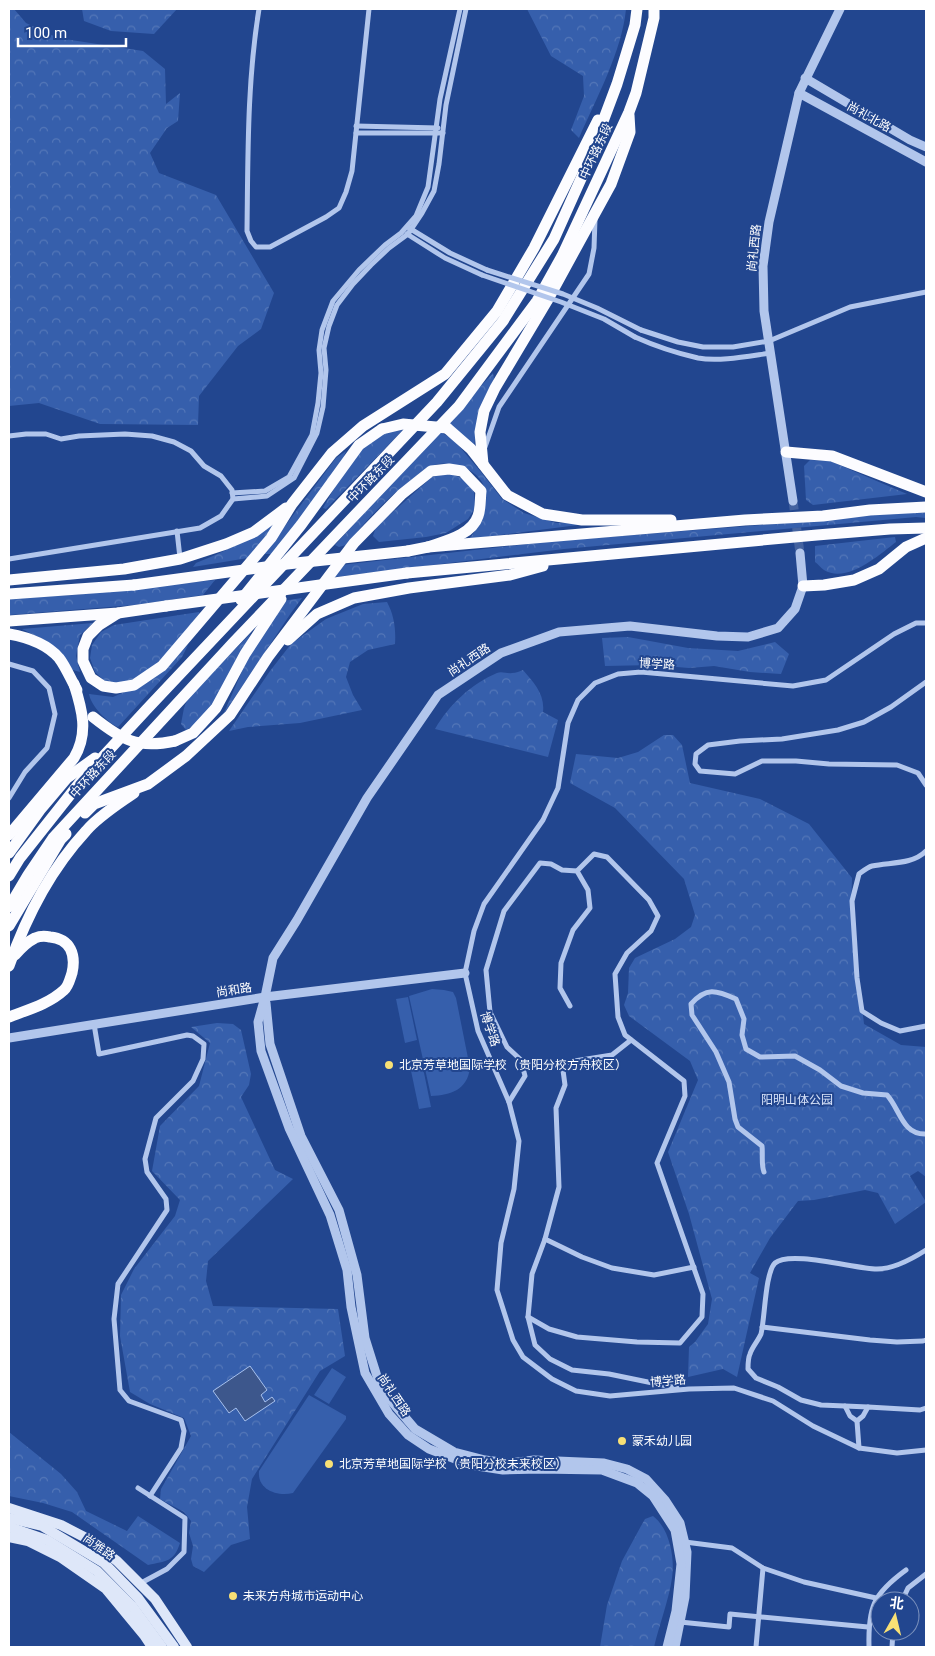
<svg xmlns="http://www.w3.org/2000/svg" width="935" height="1656" font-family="Roboto,'Noto Sans SC',sans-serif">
<defs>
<pattern id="forest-crowns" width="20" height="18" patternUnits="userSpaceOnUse" patternTransform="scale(1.25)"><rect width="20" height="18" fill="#365fac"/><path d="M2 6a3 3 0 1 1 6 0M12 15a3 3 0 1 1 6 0" fill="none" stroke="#5477b8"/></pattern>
</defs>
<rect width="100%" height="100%" fill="#22468f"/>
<!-- forest -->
<g fill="url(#forest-crowns)">
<path d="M9,9H14L26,23L58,38L143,51L165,69L166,104L180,93L178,121L167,128L150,153L159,173L216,195L274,293L261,329L238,346L199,396L198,425L100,424L39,403L9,406Z"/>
<path d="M82,9H177L154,34L111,31L84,21Z"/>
<path d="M527,9H626C622,51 596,99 579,138L571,130L584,96L583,76L551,56Z"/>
<path d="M493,373L494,379L479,409L474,446L445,425Z"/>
<path d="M403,430L326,509L323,508C334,489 360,442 380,434C387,432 395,431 403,430Z"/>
<path d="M438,431L453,439L481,472L502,499L524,513L556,523H577L578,525L469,539C490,514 497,477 459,466C449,463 439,462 429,467C424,469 419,474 414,478C387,497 367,520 346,545L339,547L335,545Z"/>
<path d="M346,451L342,461L275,554H264L336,458Z"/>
<path d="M810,460L830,461L907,494L813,505L806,500L804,466Z"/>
<path d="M448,473L464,479L474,492L475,508L468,519L446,533L426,537L379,542L373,536L376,527L432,477Z"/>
<path d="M893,513H926V518L916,517L564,549L335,577L341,565L545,542L812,521Z"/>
<path d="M276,523L248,558L193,567L196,563C225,552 250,539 276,523Z"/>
<path d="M895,537L896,542C879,555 847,584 824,570C821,568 818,564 815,562V546Z"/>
<path d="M215,580L203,595L134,605L9,615V598L74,595Z"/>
<path d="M302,598L291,613L223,715L253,646L283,601Z"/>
<path d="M387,602C394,615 396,629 395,644L368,650L350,662L346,677L353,695L362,710L300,723L248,727L229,731L270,671L291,644L326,619L363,604Z"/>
<path d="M199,612L200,614C180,638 159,668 130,681C124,684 114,682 107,683L95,672L90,658L92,645L101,632L114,625Z"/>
<path d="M93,623L80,635L76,656L80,672L73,670L42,639L22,629Z"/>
<path d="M251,633C235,666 219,712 186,730L181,724L184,708L189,696Z"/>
<path d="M628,637L688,648L738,651L775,642L789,654L781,674L750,672L714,666L689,668L653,665L605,666L602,638Z"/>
<path d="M188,645L182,657L118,727C107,722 91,706 89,694L113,697L136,687L155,677Z"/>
<path d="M523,670C534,683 545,694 543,712L558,720L548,757L435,729C449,705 471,684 497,673C502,671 507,674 512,673C516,673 520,671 523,670Z"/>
<path d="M664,735H673L682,745L690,783L760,799L809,824L852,878L851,911L864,1024L901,1045L926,1047V1177L918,1171L910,1176L926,1202L895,1224L878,1193L865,1190L814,1200L798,1201L770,1238L750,1273L759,1278L737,1377L723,1369L688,1377L689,1347L695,1342L708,1324L712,1299L689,1214L668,1152L698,1080L690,1061L629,1016L624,1005L628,993L629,968L635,958L675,939L691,927L695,915L684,879L615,808L570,783L576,754L618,758L638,752Z"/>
<path d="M217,1023L233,1024L241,1030L251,1074L249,1085L241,1097L275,1170L293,1179L208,1261L206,1281L213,1306L338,1309L345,1356L320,1371L252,1479L247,1507L250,1539L231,1545L204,1572L193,1566L191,1559L193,1546L189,1533L191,1521L184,1512L160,1499L161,1489L191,1436L184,1418L150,1404L130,1392L120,1336L121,1295L134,1269L175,1216L180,1200L152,1171L160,1126L199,1086L210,1043L191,1027Z"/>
<path d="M9,1432L61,1474L77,1492L86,1511L127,1531L138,1516L180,1543C174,1562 166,1561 148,1565L72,1512L43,1503L9,1496Z"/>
<path d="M653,1516C670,1529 675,1559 672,1578C669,1599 659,1626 654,1647H600L607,1605L622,1561L641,1526L645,1519Z"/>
</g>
<!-- garden -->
<g fill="#365fac">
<path d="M432,989L444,990L453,992L456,998L470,1068C467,1090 451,1095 431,1096L409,996Z"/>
<path d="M408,997L417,1040L405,1043L396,999Z"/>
<path d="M422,1063L431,1107L419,1109L410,1066Z"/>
<path d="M332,1368L346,1377L329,1404L314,1395Z"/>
<path d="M309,1395L346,1416V1419L293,1493C278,1497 257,1490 259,1471Z"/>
</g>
<!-- water -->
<path fill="#3d578c" stroke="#a6c0ed" d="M250,1366L267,1390L261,1395L265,1402L272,1397L275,1401L245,1421L236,1408L229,1413L213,1391Z"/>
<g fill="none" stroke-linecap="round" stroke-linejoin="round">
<!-- tertiary-tunnel -->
<path stroke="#4362a0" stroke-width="9" stroke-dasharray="9 4.5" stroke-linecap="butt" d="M793,501L800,553"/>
<!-- minor -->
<g stroke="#b2c6ec" stroke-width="5">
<path d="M259,9C247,82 248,158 247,231L251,241L256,247H270L326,217L339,208L346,192L352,171L369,9"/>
<path d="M356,126L438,128"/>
<path d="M356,133H443"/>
<path d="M409,228L450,253L487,270"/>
<path d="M407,234L445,258L482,275"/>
<path d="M641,330L678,342L703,347H733L769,341L850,307L926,292"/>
<path d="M635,337C655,346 676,353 698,358C719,362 749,356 771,353"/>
<path d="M9,436L26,434H46L61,439L79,436L125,434L152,436L174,442L191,451L204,466L221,476L232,490L233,499L221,516L200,528L9,559"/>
<path d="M485,447L499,407L589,274L594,248L595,219"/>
<path d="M232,493L265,491L289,477L312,435L318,403L321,373L319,350L322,330L333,301L359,270L385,245L401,233L416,216L428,187L440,99L460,9"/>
<path d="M233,499L267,496L294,478L317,433L323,407L326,370L324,348L329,326L337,305L353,284L371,265L389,248L408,234L422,213L434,191L439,164L446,105L466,9"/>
<path d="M177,531L180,558"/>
<path d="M926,623H916L894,634L826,680L793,686L641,672L618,674L595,683L578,700L568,723L558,788L543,820L484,904L474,931L465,973L478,1031L509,1102L519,1141L514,1189L501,1243L497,1290L513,1340L523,1357L552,1379L576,1391L610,1396L689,1389L734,1388L773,1401L813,1426L859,1448L897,1453L926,1450"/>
<path d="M9,664L33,671L49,688L55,714L47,748L25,772L9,798"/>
<path d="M926,682L891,707L864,722L838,730L782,739L740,741L708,745L696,754L695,764L700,771L735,774L762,761H796L829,764L897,765L918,773L926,785"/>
<path d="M926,851C912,865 890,862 872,866C868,867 863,871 859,874L852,901L857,978L862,1011L881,1023L900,1031L926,1026"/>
<path d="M94,1024L99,1054L187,1035L193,1036L204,1044L203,1059L193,1081L156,1118L145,1159L147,1172L166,1199L167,1210L118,1284L114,1319L120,1390L129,1401L181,1420L184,1431L181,1448L150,1496"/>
<path d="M631,1040L612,1055L562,1063L565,1085L556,1108L559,1187L545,1239L532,1274L528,1317L535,1345L550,1359L572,1370L609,1374L677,1388"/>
<path d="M509,1102L525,1076L521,1060L507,1047L490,1012L486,970L504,911L540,863L551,864L562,870L577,871L588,890L590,908L573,930L561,963L560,988L570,1006"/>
<path d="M764,1172C761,1165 763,1154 762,1146L738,1127L735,1119L729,1082L716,1052L692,1015L691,1004C706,987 716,990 736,999L744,1019L742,1035L746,1049L760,1057L795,1056L820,1070L841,1086L863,1093L887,1095C900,1109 902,1135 926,1134"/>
<path d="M545,1239L582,1257L612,1268L654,1275L694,1267"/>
<path d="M528,1317L549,1329L577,1337L637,1342L680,1343L702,1317L703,1294L657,1163L685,1096L684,1081L625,1035L618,1017L615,974L627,953L651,931L658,916L649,900L607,857L594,854L577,871"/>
<path d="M762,1327L870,1340L897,1342L923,1341L926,1340"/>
<path d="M845,1406L868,1407"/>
<path d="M857,1421L850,1416L845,1406L821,1405L801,1400L778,1387L756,1378L748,1369C748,1364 748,1358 750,1354C752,1347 758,1341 761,1334C765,1318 765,1273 775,1263C790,1250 856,1269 877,1269C894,1269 912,1259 926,1250"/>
<path d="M859,1448L857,1421L863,1416L868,1407L920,1410L926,1408"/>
<path d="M138,1488L185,1518L184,1552L167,1569L141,1583"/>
<path d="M685,1542L732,1548L763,1568L804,1582L876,1598"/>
<path d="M902,1601L908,1588L926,1574"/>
<path d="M680,1622L729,1627L730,1614L868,1627"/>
<path d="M756,1647L763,1568"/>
<path d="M869,1647C868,1607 873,1594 906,1570"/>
<path d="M892,1647L893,1631"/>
</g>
<!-- tertiary -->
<g stroke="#b2c6ec" stroke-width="9">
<path d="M805,78L910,140L926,147"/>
<path d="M799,93L926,162"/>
<path d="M793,501L764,311L763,266L769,222L799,93L840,9"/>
<path d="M266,1003L270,1044L301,1136L339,1210L357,1275L365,1338L381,1389L415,1429L454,1452L485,1460L510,1463L534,1460L604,1463L627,1469L646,1479L665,1500L680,1523L687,1552L685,1597L675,1647"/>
<path d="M9,1038L265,997L465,973"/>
<path d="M667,1647L676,1611L681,1564L675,1530L653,1496L637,1483L602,1470L539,1469L503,1470L471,1465L429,1449L408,1435L389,1414L365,1373L351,1307L347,1270L330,1215L289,1128L261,1051L258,1022L265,997L273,958L297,920L367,798L438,695L501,653L559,632L630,626L717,636L748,637L778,628L795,609L803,586L800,553"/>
</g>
<!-- secondary -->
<g stroke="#dee7f9" stroke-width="10">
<path d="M9,1508L61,1525L88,1539L117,1561L155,1599L187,1647"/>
<path d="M9,1518L42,1526L104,1563L138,1598L174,1647"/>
<path d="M9,1527L47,1540L97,1571L132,1606L162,1647"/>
<path d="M9,1537L28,1541L60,1557L106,1589L144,1635L152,1647"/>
</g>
<!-- trunk -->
<g stroke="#fcfcff" stroke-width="11">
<path d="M447,428L471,449L507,495L543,514L582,520H671"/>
<path d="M786,452L832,456L926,492"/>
<path d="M483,464L480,432L484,411L495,388L547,301L611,184L630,132L629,115"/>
<path d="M408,551L428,547L745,520L823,516L870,510L926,507"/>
<path d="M407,573L817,535L890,529L926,528"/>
<path d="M9,580L124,569L180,559L226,544L254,532L286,508"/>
<path d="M803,586L824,585L854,580L879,569L906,547L926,538"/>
<path d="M9,594L134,585"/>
<path d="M241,600L301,525L359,445L382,429"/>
<path d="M118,613L99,625L88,636L83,649V661L91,678L103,686L116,688L134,685L162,666L271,538L292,504L332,453L363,426L445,374L497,311L534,248L598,120"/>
<path d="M9,621L118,613L166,606"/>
<path d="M9,634C26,637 47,644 59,658C66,667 71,680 77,690"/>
<path d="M288,640L317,614L354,598L409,588L510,575L543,566"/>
<path d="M175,741L193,733L216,708L245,654L281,599"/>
<path d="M85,813L94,804L148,784L186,756L230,715L268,657L354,543L402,494L431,471L449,469L462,471L481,491C480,499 481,508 478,516C472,535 445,541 428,547"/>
<path d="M9,835L74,758C89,733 82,709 74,684"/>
<path d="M9,853L40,810L67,778L95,758"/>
<path d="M9,876L20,858L85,776L147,709L437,402L503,321L554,239L584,172L617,84L635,25L637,9"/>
<path d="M9,907L28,875L53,838L233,643L459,406L537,301L562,256L629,112L636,93L654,18V9"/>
<path d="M9,926L61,839L66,834"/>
<path d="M9,966C26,917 50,870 86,831C99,816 117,805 134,793"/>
<path d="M9,1017C27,1010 49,1004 64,990C68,987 70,979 72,973C76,955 71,939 50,937C45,936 40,936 35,938C27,942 20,949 15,955"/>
</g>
<!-- minor-bridge -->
<g stroke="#b2c6ec" stroke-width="5">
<path d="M487,270L563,294L597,308L641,330"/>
<path d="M482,275L561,302L604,319L635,337"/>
</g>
<!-- trunk-bridge -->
<g stroke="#fcfcff" stroke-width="11">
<path d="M382,429L403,424L447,428"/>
<path d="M134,585L287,564L408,551"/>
<path d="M166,606L407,573"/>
<path d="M93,717C122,740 137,749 175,741"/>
</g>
</g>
<!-- markers -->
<g fill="#f8e075" stroke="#22468f" stroke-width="2">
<circle cx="389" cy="1065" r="5"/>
<circle cx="622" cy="1441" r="5"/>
<circle cx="329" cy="1464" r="5"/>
<circle cx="233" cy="1596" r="5"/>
</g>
<g text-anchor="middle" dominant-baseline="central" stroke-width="4" stroke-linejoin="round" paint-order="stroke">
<!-- street labels -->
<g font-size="12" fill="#fff" stroke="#22468f">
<text transform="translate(869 117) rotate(29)">尚礼北路</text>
<text transform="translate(596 151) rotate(-65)">中环路东段</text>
<text transform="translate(754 248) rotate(-84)">尚礼西路</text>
<text transform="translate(371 479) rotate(-46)">中环路东段</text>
<text transform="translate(469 660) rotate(-34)">尚礼西路</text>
<text transform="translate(657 664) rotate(3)">博学路</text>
<text transform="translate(93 774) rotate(-47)">中环路东段</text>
<text transform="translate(234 990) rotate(-9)">尚和路</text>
<text transform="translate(490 1029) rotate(71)">博学路</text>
<text transform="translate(668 1381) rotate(-5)">博学路</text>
<text transform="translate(394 1395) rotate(56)">尚礼西路</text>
<text transform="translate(99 1547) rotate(35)">尚雅路</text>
</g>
<!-- poi labels -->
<g font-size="12" fill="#fff" stroke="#22468f" text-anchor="start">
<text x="399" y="1065">北京芳草地国际学校（贵阳分校方舟校区）</text>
<text x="632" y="1441">蒙禾幼儿园</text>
<text x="339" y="1464">北京芳草地国际学校（贵阳分校未来校区）</text>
<text x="243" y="1596">未来方舟城市运动中心</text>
</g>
<!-- park labels -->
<g font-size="12" fill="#d8e3f9" stroke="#22468f">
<text x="797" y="1100">阳明山体公园</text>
</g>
</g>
<!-- border -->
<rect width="935" height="1656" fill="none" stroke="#ffffff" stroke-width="20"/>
<!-- north arrow -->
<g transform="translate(895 1616) rotate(8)"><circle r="24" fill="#22468f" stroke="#7a90bc"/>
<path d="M0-4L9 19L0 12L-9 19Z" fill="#f8e075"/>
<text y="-8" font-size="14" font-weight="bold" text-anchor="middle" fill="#ffffff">北</text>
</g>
<!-- scale -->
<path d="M18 38v8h108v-8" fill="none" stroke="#ffffff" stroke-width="2.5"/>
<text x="25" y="38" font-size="15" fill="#ffffff" stroke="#22468f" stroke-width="4" paint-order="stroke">100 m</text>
</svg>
